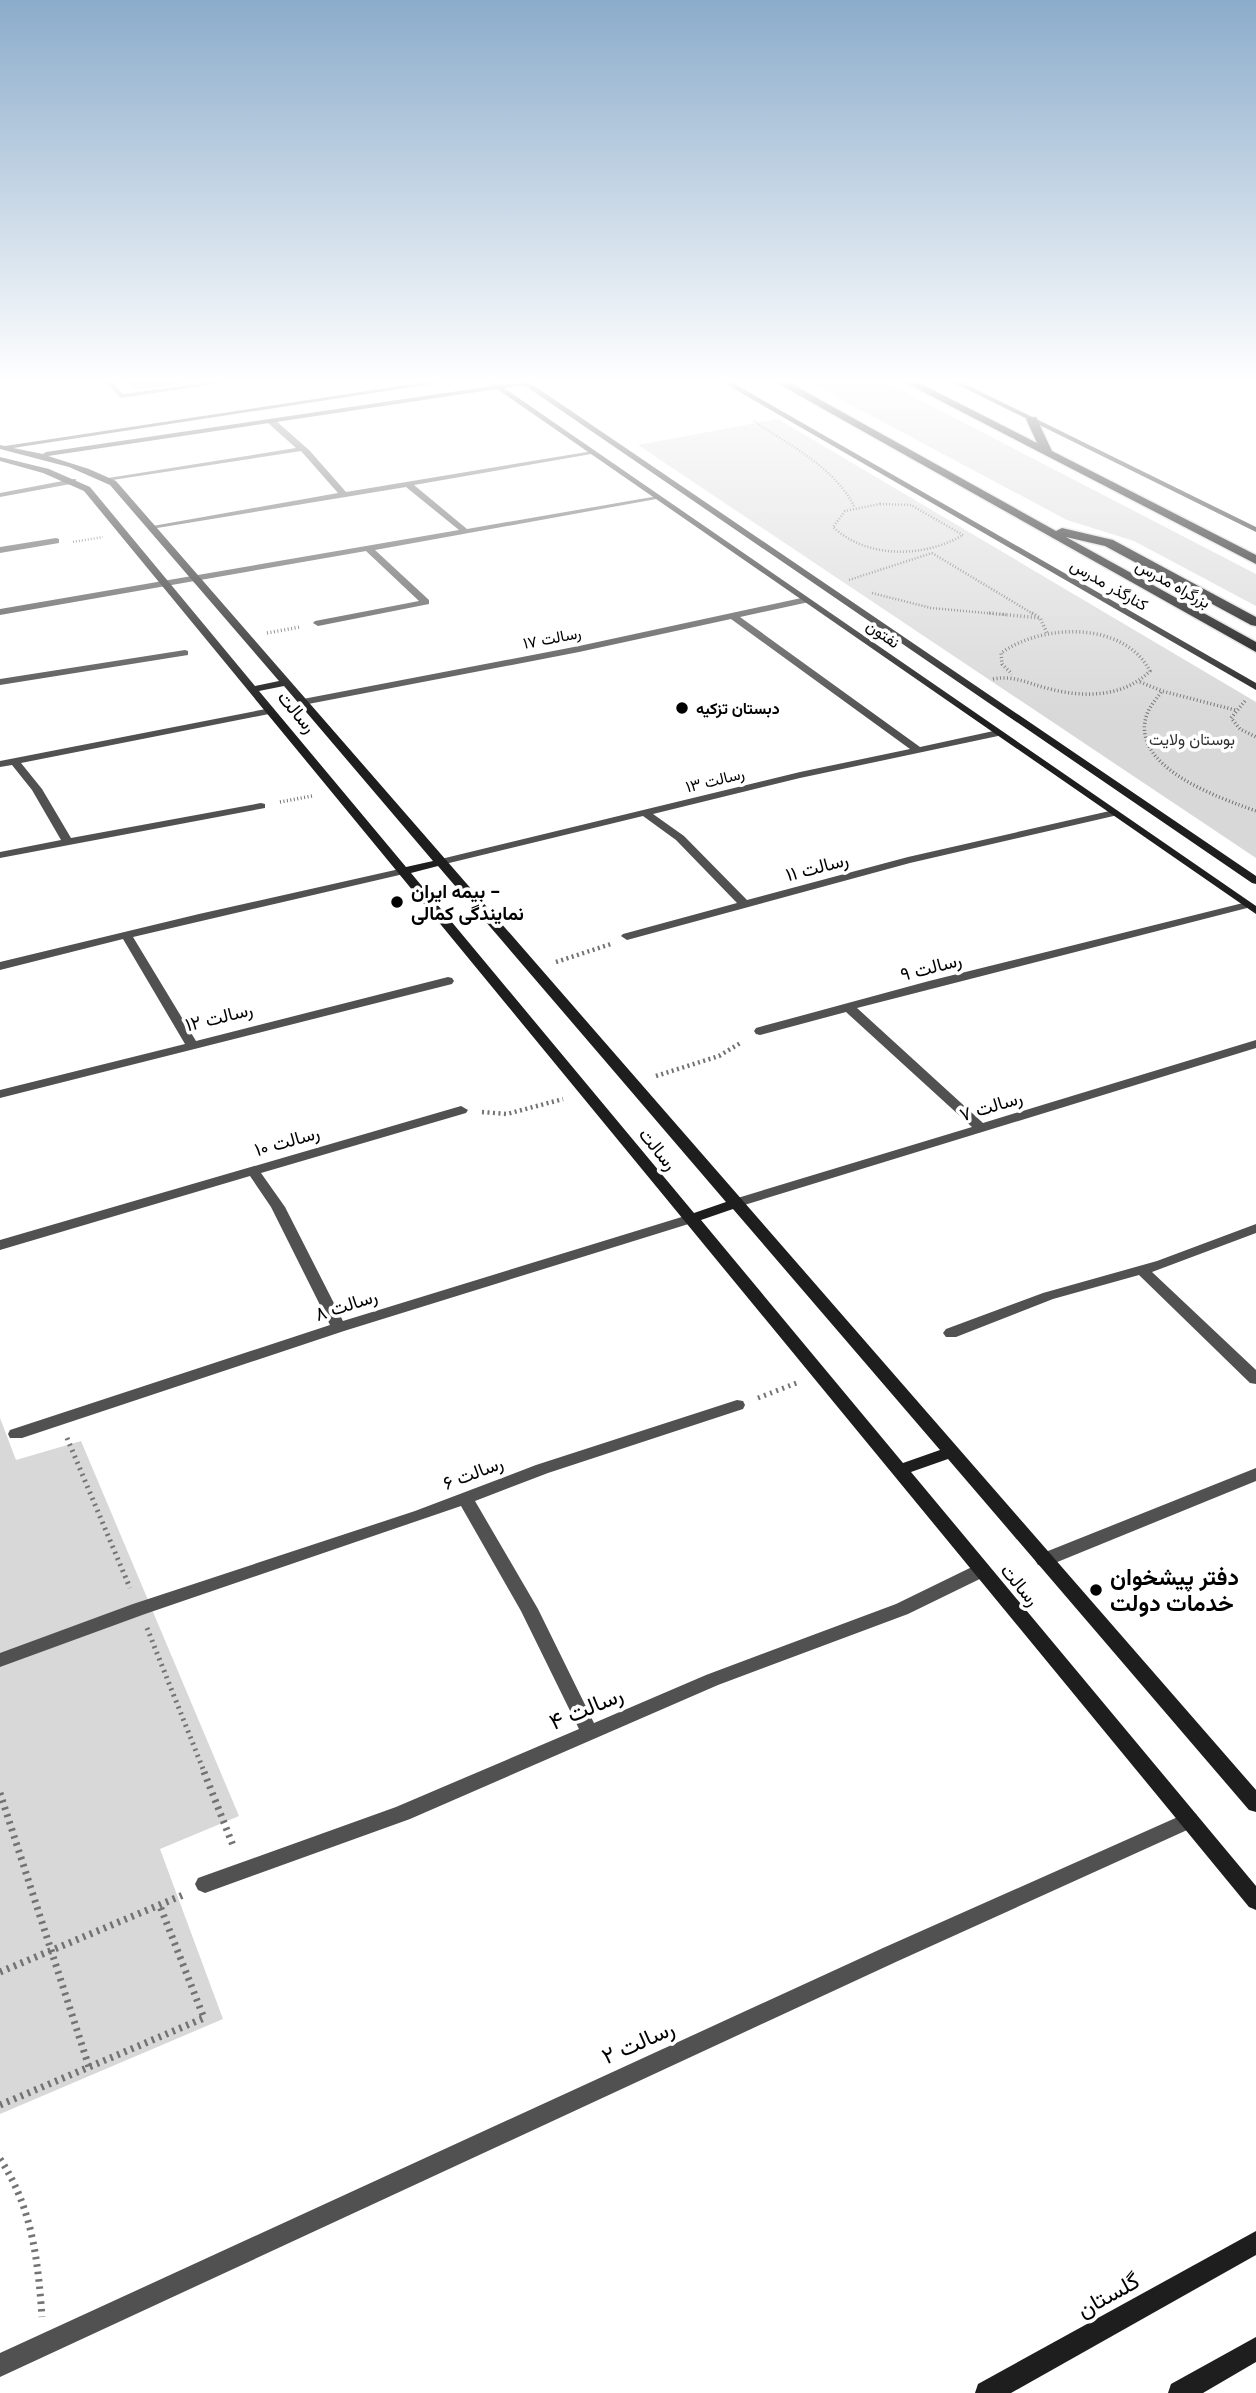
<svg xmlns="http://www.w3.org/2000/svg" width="1256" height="2393" font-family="'DM Sans',Vazirmatn,sans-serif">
<rect width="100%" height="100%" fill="#fff"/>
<!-- green -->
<g fill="#d8d8d8">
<path d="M810,383H887L1256,574V606L1134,541L1067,520Z"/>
<path d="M778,419L1256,702V858L638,445Z"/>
<path d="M0,1418L16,1460L81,1441L239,1816L160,1849L223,2019L0,2114Z"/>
</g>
<!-- building -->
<path fill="#c0c0c0" stroke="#959595" stroke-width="2" d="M130,383H180L137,388Z"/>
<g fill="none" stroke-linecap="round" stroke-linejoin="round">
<!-- highway casing -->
<g stroke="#dbdbdb" stroke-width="3">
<g id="highway">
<path d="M777,383H790L1056,531L1062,528L1113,540L1256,617V626L1251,625L1105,546L1066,537L1256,642V652Z"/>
<path d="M906,383H919L1037,443L1026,419L1036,417L1052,451L1256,555V564Z"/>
</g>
</g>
<!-- path-far4 -->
<g stroke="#737373" stroke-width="2.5" stroke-dasharray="1 2" stroke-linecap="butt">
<path d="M754,421C790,446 835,467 855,508"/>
<path d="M880,504L911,505L963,535C924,558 867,559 833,527L845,511Z"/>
<path d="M73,542L103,537"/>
<path d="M932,553L1035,615"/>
<path d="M849,580L932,553"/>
<path d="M872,593L931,608L1008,615"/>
</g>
<!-- path-far3 -->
<g stroke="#737373" stroke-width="3.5" stroke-dasharray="1 2.5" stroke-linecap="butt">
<path d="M989,613L1040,618"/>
<path d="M1032,613L1040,618L1047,633"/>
<path d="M267,633L300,627"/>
<path d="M993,679C1013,675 1027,683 1046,688C1082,698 1123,698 1150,671C1124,621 1043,623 1001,653L1002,664L1012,674"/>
<path d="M1140,682L1162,691"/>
<path d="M1245,701L1231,718L1240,729L1256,737"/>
<path d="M1235,710L1162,691C1157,698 1150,706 1147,714C1128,767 1220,798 1256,811"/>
<path d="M280,802L312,796"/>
</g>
<!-- path-far2 -->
<g stroke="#737373" stroke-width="4.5" stroke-dasharray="2 3.5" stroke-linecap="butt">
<path d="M556,962L611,944"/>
<path d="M656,1076L719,1056L742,1042"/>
<path d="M482,1112L507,1114L563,1099"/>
</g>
<!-- path-far1 -->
<g stroke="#737373" stroke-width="5" stroke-dasharray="2 4.5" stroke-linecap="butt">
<path d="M758,1398L799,1382"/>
<path d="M67,1438L130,1588"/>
<path d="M147,1628L205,1774"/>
</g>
<!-- path -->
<g stroke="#737373" stroke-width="7" stroke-dasharray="2.5 5" stroke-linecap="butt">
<path d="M204,1772L234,1848"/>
<path d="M0,1793L89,2067"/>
<path d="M0,1972L183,1895"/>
<path d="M0,2105L204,2018L160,1906"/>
<path d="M0,2159C32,2207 38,2260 42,2317"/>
</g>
<!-- lane -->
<path fill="#515151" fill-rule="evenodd" d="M106,383H114L123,394L204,383H223L121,398Z"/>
<!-- street -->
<g fill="#515151" fill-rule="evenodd">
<path d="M268,419H274L310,451L346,492L593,451L597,453L414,485L467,529L658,496L662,498L375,550L429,600V604L318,626L313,623L315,621L419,601L366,551L0,615V609L459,530L406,487L151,529L147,527L338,493L301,451L106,481L102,479L296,448L268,423Z"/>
<path d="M73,479H76V483L0,497V493Z"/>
<path d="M56,538L59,539V543L0,553V547Z"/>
<path d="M806,597L810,600L809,602L740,617L920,747L998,730L1003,733L998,736L800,778L653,814L684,836L747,900L908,857L1114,810L1118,811V815L910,863L627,940L621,936L623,934L737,903L676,840L643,816L441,865L435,862L441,859L800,772L910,749L731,619L579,652L303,705L298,702L303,699L579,646Z"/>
<path d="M185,650L188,651V655L0,685V679Z"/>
<path d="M271,708L274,709V713L21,763L42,789L71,838L261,803L265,804V808L0,858V852L61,840L32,790L12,765L0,767V761Z"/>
<path d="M404,868L410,871L408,873L133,937L196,1041L448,977L452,978L454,981L452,984L0,1098V1090L185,1044L123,939L0,970V962L199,914Z"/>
<path d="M1247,902L1253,905L1251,907L857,1008L983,1123L1256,1040V1048L741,1206H731L729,1203L731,1200L972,1127L846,1012L760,1035L756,1034L754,1031L756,1028L929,981Z"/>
<path d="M461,1106L468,1110L466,1113L261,1173L285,1207L343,1321L685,1216H695L697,1219L695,1222L344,1331L22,1438H10L8,1434L10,1430L330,1325L271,1207L250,1176L0,1250V1240Z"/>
<path d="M1256,1224V1233L1152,1272L1256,1370V1384L1250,1383L1139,1275L1053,1299L956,1337H946L943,1333L946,1329L1043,1293L1157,1261Z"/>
<path d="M737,1400L743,1401L745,1405L743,1409L548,1473L475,1501L538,1609L594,1723L706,1675L896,1604L976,1565L982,1564L988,1565L991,1570L988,1575L908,1614L718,1685L410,1819L205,1893L198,1890L195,1884L198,1878L396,1807L579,1729L521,1611L461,1506L145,1614L0,1667V1653L133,1604L415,1511L536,1465Z"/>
<path d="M1256,1468V1481L1050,1565L1044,1566L1038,1565L1035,1560L1038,1555Z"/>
<path d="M1189,1812L1196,1814L1199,1820L1196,1826L898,1961L0,2377V2353L883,1948Z"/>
</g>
<!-- secondary -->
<g fill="#1e1e1e" fill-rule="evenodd">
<path d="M420,383H438L13,448L43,454L46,452L492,386L489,383L499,385L530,383L1256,876V884L1252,883L524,385L504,388L1256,906V914L497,389L48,456L89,469L116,481L1256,1790V1812L1249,1810L948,1459L911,1472L1256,1886V1910L1249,1907L84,491L43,473L0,461V457L49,469L90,487L255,686L279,681L110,485L69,467L0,449V445L5,446ZM284,686L433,861L406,867L259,691ZM438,866L726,1202L694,1213L411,873ZM733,1209L940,1450L903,1463L701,1220Z"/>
<path d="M724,383H733L1256,683V690Z"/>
<path d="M954,383H963L1256,527V532Z"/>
<path d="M1256,2231V2255L1011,2393H975L978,2384Z"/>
<path d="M1256,2337V2362L1203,2393H1168L1171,2384Z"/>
</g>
<!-- highway -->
<use href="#highway" fill="#000" fill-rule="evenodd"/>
</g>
<!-- sky -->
<linearGradient id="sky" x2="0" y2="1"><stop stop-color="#8baccb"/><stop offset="0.53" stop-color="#fff"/><stop offset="1" stop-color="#fff" stop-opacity="0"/></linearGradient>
<rect width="1256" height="718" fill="url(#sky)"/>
<!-- markers -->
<g fill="#000" stroke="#fff" stroke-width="2.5">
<circle cx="682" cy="708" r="7"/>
<circle cx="397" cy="902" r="7"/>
<circle cx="1096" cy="1590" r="7"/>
</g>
<g text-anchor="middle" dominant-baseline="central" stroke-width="7" stroke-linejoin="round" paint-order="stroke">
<!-- far-street labels -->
<g font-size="16" fill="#000" stroke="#fff">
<text transform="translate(1173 584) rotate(29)">بزرگراه مدرس</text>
<text transform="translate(1109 585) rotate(30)">کنارگذر مدرس</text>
<text transform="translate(883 634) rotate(35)">نفتون</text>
<text transform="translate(552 638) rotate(-11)">رسالت ۱۷</text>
<text transform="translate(715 780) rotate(-14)">رسالت ۱۳</text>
</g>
<!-- far-poi labels -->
<g font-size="16" font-weight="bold" fill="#000" stroke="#fff" text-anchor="start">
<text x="696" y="708">دبستان تزکیه</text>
</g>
<!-- far-park labels -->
<g font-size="16" fill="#2f2f2f" stroke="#fff">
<text x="1192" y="739">بوستان ولایت</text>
</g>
<!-- street labels -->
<g font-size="19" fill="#000" stroke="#fff">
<text transform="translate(297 712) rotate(50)">رسالت</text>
<text transform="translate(817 867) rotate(-15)">رسالت ۱۱</text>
<text transform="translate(931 967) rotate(-15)">رسالت ۹</text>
<text transform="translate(219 1017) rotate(-14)">رسالت ۱۲</text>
<text transform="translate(991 1106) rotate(-17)">رسالت ۷</text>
<text transform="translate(287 1141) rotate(-16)">رسالت ۱۰</text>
<text transform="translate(658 1149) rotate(51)">رسالت</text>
<text transform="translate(346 1305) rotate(-18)">رسالت ۸</text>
<text transform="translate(473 1473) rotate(-21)">رسالت ۶</text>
<text transform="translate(1020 1585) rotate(50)">رسالت</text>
</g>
<!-- poi labels -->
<g font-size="19" font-weight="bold" fill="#000" stroke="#fff" text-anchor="start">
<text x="411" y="891">بیمه ایران -<tspan x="411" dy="22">نمایندگى کمالى</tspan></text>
</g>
<!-- near-poi labels -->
<g font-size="23" font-weight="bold" fill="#000" stroke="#fff" text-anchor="start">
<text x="1110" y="1577">دفتر پیشخوان<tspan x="1110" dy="26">خدمات دولت</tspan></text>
</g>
<!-- near-street labels -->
<g font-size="23" fill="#000" stroke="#fff">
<text transform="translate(586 1708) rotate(-23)">رسالت ۴</text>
<text transform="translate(638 2042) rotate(-24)">رسالت ۲</text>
<text transform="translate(1108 2295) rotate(-29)">گلستان</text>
</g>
</g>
</svg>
